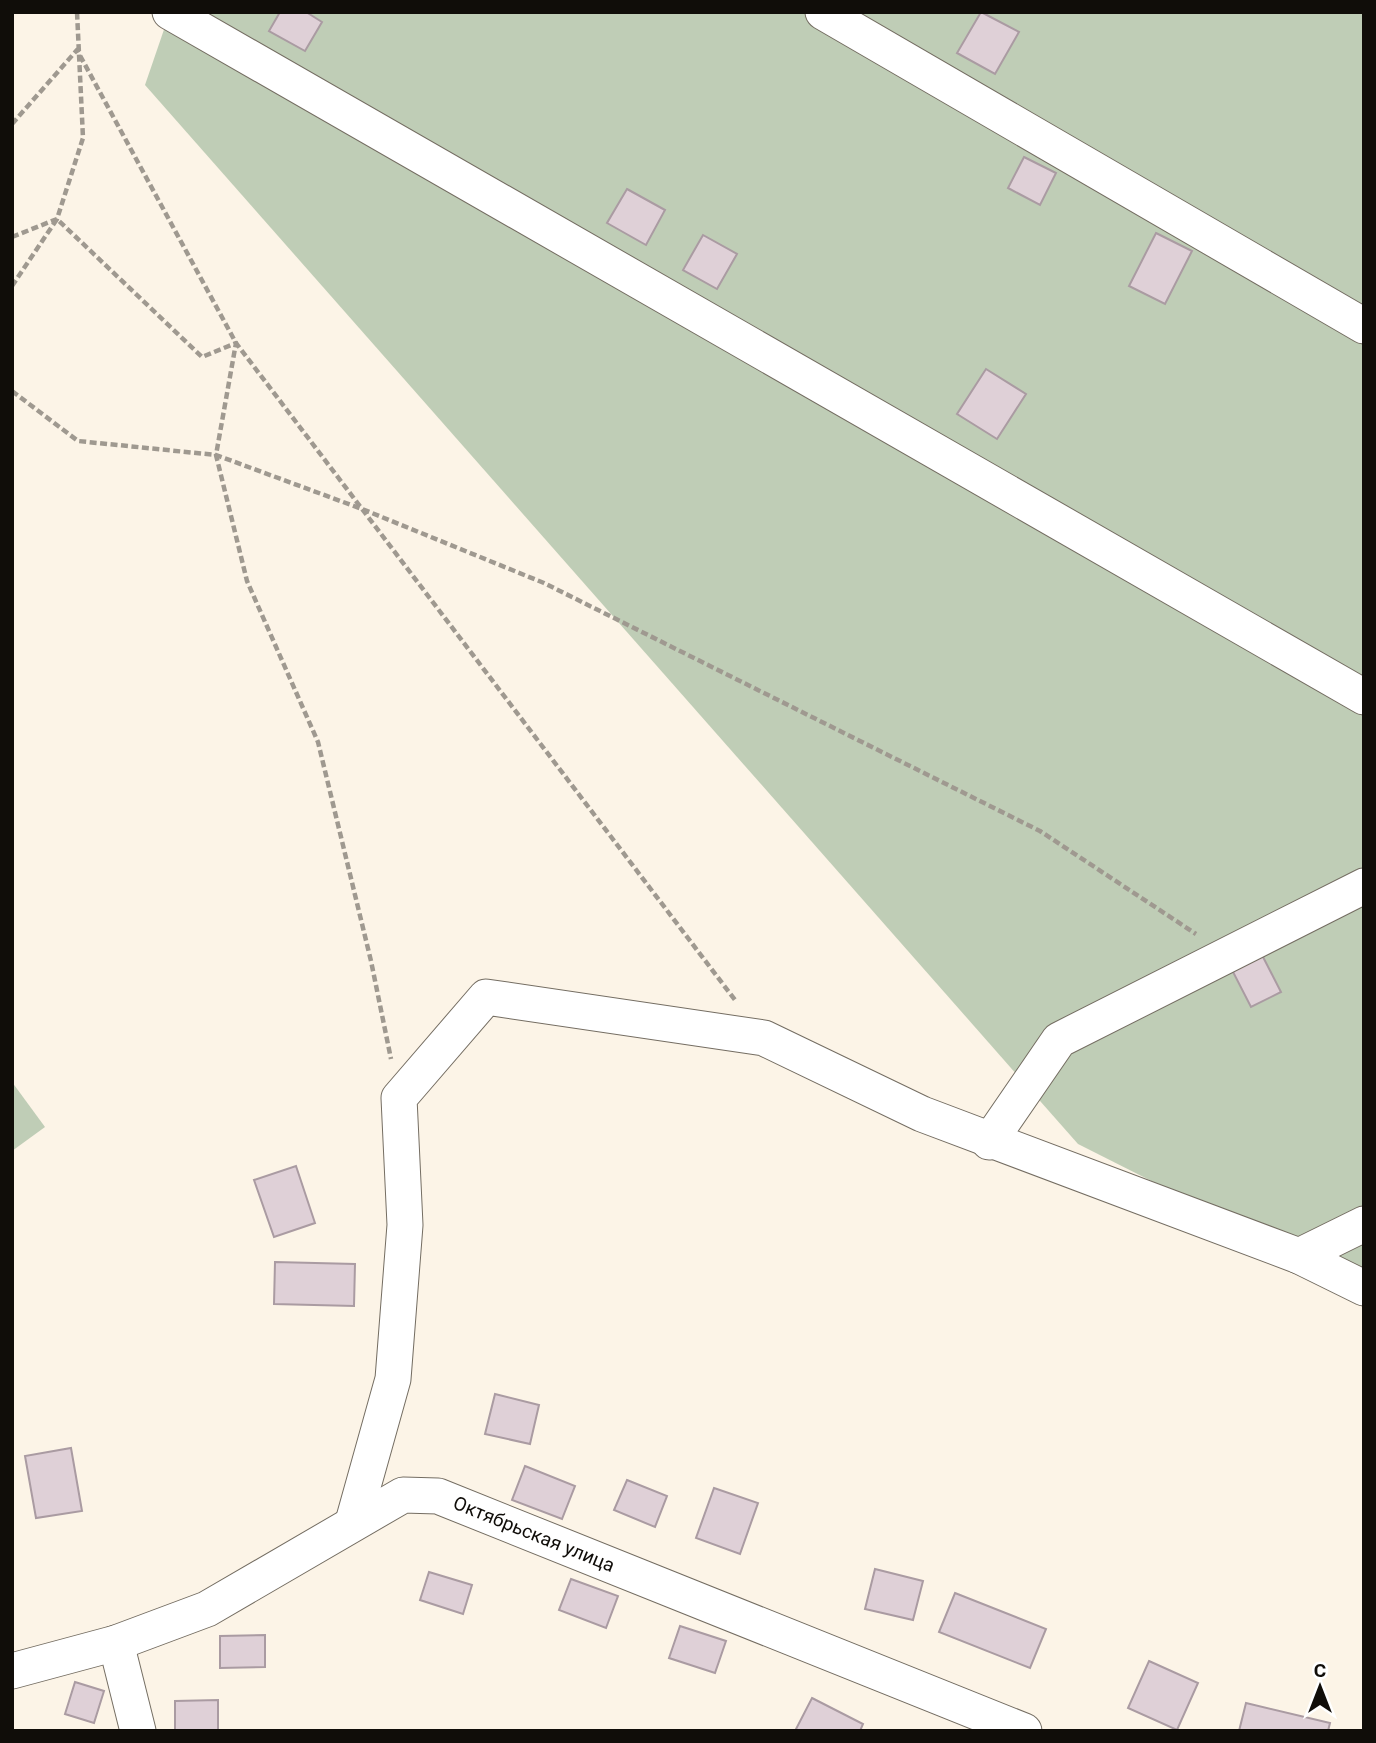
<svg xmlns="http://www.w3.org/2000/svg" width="1376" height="1743" font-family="Roboto,sans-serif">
<rect width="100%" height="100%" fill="#fcf4e7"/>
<!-- green -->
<g fill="#bfcdb6">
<path d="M170,12H1364V1288L1078,1144L145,85Z"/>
<path d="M12,1082L45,1127L12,1151Z"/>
</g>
<!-- building -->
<g fill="#dfd0d7" stroke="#aa9ba2" stroke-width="2">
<path d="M280,12H306L322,22L305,51L269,31Z"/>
<path d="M981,12L1019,32L995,74L957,53Z"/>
<path d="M1024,157L1056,173L1040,205L1008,188Z"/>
<path d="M627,189L665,210L646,245L607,223Z"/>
<path d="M1156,233L1192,251L1165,304L1129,286Z"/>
<path d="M703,235L737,254L717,289L683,270Z"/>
<path d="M986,369L1026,394L997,439L957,414Z"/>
<path d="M1261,953L1281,992L1251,1007L1231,968Z"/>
<path d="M296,1166L315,1223L274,1237L254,1180Z"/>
<path d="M275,1262L355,1264L354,1306L274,1304Z"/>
<path d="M495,1394L539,1405L530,1444L485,1434Z"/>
<path d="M71,1448L82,1511L36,1518L25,1456Z"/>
<path d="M525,1466L575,1486L562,1519L512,1500Z"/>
<path d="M627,1480L667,1496L655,1527L614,1510Z"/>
<path d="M714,1488L758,1503L740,1554L696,1538Z"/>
<path d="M875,1569L923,1581L913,1620L865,1609Z"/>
<path d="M429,1572L472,1585L463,1614L420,1600Z"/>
<path d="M571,1579L618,1596L606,1628L559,1610Z"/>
<path d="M955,1593L1046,1629L1030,1668L939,1632Z"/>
<path d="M680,1626L726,1641L715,1673L669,1658Z"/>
<path d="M265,1635V1667L220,1668V1636Z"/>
<path d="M1149,1661L1198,1683L1177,1730L1128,1708Z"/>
<path d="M75,1682L104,1691L94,1723L65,1714Z"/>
<path d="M812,1698L863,1724L860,1731H795Z"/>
<path d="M218,1700V1730L175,1731V1701Z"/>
<path d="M1246,1703L1330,1723L1328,1731H1239Z"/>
</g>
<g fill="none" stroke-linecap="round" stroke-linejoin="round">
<!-- minor casing -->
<g stroke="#746d62" stroke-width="37">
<g id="minor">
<path d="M170,12L1364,697"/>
<path d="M823,12L1364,326"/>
<path d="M989,1142L1059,1040L1364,886"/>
<path d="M1299,1256L1364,1224"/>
<path d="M353,1522L393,1379L405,1225L399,1098L486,997L764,1038L922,1114L1299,1256L1364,1288"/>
<path d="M116,1643L138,1731"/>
<path d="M12,1671L116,1643L207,1609L403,1495L438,1496L1024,1731"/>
</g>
</g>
<!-- path -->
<g stroke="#9f9990" stroke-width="4.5" stroke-dasharray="7 3.5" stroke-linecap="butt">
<path d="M12,124L77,50L236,343L735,1000"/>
<path d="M12,237L57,219L83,138L77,12"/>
<path d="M12,286L57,219L202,357L236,343L216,455L247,581L318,742L371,961L391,1059"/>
<path d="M12,391L78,441L216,455L362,509L544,583L1040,831L1196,934"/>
</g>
<!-- minor -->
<use href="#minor" stroke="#fff" stroke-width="35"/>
</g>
<g text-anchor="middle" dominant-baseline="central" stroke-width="7" stroke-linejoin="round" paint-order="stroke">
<!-- street labels -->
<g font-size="19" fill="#100d09" stroke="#fff">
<text transform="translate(534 1534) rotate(22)">Октябрьская улица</text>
</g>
</g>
<!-- border -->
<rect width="1376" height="1743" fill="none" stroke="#100d09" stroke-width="28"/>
<!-- north arrow -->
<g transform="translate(1320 1687)" stroke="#ffffff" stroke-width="5" paint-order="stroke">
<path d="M0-5L12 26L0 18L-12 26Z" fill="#100d09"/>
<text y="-10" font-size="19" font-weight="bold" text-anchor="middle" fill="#100d09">С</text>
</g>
</svg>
